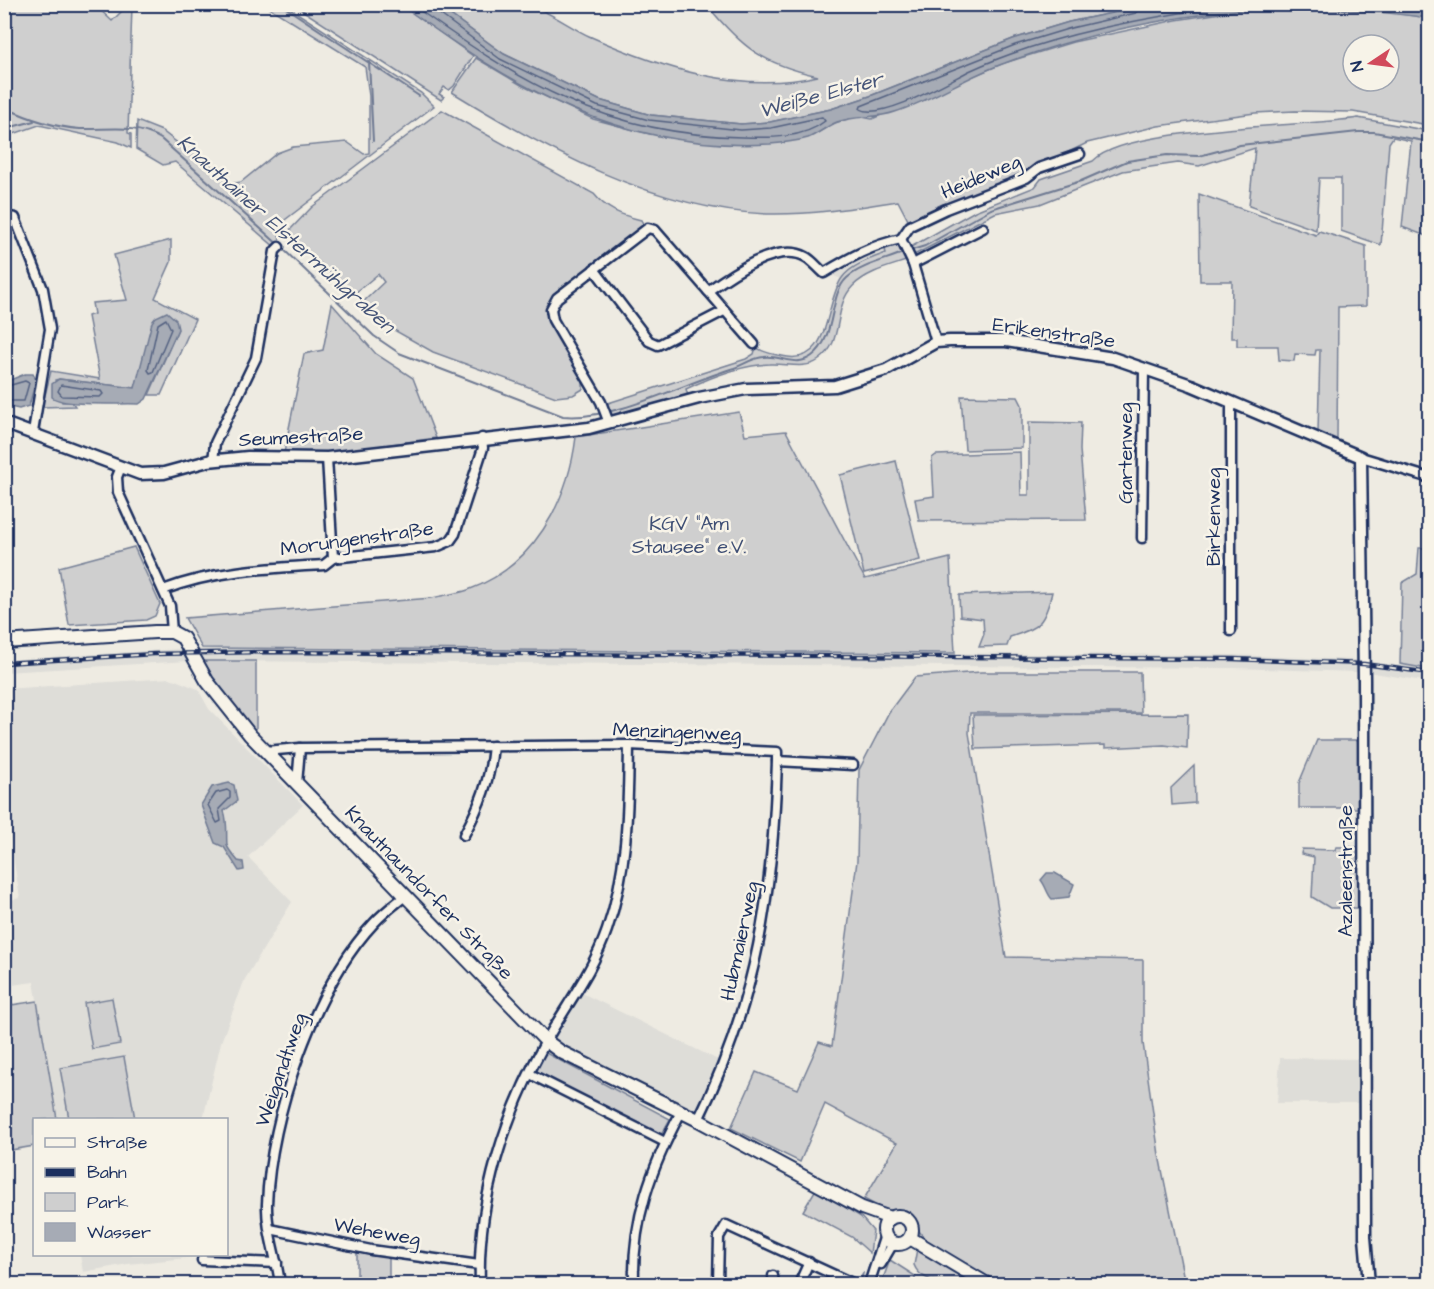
<svg xmlns="http://www.w3.org/2000/svg" width="1434" height="1289" font-family="'Architects Daughter',sans-serif">
<rect width="100%" height="100%" fill="#eeebe2"/>
<filter id="ink" filterUnits="userSpaceOnUse"><feTurbulence type="fractalNoise" baseFrequency=".0167" numOctaves="2"/><feDisplacementMap in="SourceGraphic" scale="12" xChannelSelector="R" yChannelSelector="G"/><feConvolveMatrix kernelMatrix="1 2 1 2 8 2 1 2 1" color-interpolation-filters="sRGB"/></filter>
<g filter="url(#ink)">
<!-- built -->
<g fill="#deddd8">
<path d="M884,246L887,253L866,261L841,279L834,276L838,270L862,255Z"/>
<path d="M179,649L188,661L5,672V660Z"/>
<path d="M195,649L1233,655L1358,660L1357,672L1233,668L201,661Z"/>
<path d="M1369,662L1429,669V682L1368,672Z"/>
<path d="M170,678L198,689L209,709L303,805L248,857L292,902L245,979L221,1042L203,1119H57L34,982L5,986V901L20,898L5,807V689Z"/>
<path d="M582,993L720,1061L696,1114L565,1048L553,1039Z"/>
<path d="M1280,1058L1361,1059V1103H1277Z"/>
<path d="M197,1255V1257L128,1264L83,1272L80,1255Z"/>
</g>
<!-- green -->
<g fill="#cfcfcf" stroke="#757f96" stroke-width="1.5" fill-rule="evenodd">
<path d="M4,5H95L112,21L128,5H132L128,133L131,134V148L118,142L39,125L5,137Z"/>
<path d="M265,5H285L421,93L434,106L277,226L280,238L275,247L175,162L163,165L136,149L137,121L162,131L188,151L197,152L230,184L241,182L277,153L293,147L347,142L364,154L369,153V96L365,67Z"/>
<path d="M294,5H401L473,56L454,86L449,90L444,87L439,94L444,97L441,100Z"/>
<path d="M437,5C461,5 506,0 528,5C542,7 573,29 589,36C661,68 739,94 818,76C763,64 742,48 707,5H1150L1069,22L1013,39L870,96L831,109L770,122L741,124L651,115L599,100L504,54Z"/>
<path d="M1305,8L1379,11L1429,18V125L1353,112L1295,111L1255,113L1158,126L1087,143L1016,178L909,222L898,201C854,208 812,215 767,214C655,210 545,149 452,92L476,58L523,86L593,119L650,134L809,137L835,123L857,116L872,119L1004,63L1073,42L1176,20L1241,10ZM1353,45H1389V81H1353Z"/>
<path d="M442,110L594,194C607,210 621,215 641,220L645,227L549,308L583,377V389L573,395L556,397L433,352L385,325L362,303L384,282L378,274L354,294L287,233L312,207Z"/>
<path d="M1358,118L1429,131V237L1402,227L1411,141L1393,137L1389,143L1381,245L1341,231V178H1319L1316,230L1249,206L1255,148L1199,166L1178,163L1123,171L1040,204L995,213L914,255L909,248L975,211L1035,187L1041,179L1093,161C1126,126 1305,127 1358,118Z"/>
<path d="M1199,194L1316,235L1319,231L1366,246V306L1338,307L1337,441L1318,433L1320,350H1316L1315,355L1295,354L1294,361L1279,360L1278,346H1237V338H1231L1232,281H1200Z"/>
<path d="M171,240V262L155,298L195,319L161,395H149L178,329L140,374L135,388L59,379L55,380L62,402H72L75,406L42,407L51,371L100,379L88,316L94,314L92,303L127,300L114,255Z"/>
<path d="M891,244L903,248L906,261C888,267 867,272 853,286C832,307 845,342 819,360C805,370 786,363 770,364C741,365 711,377 686,389L688,396L615,418L608,414L605,404L746,359L754,354L756,347C763,353 773,354 782,356C832,368 824,302 842,278C851,265 872,258 886,253L884,246Z"/>
<path d="M332,304L376,354L413,378L436,438L326,453H284L304,354L323,350Z"/>
<path d="M961,396L1018,397L1022,405V448L965,450Z"/>
<path d="M739,412L745,435L786,431L865,579L950,558L955,653L202,648L185,618L432,598C443,595 456,594 468,590C533,567 568,502 576,437Z"/>
<path d="M1029,422L1081,423L1080,450L1086,520L919,521L915,499L934,496L932,458L936,455L1020,452L1021,495H1029Z"/>
<path d="M896,461L920,560L864,574L840,475Z"/>
<path d="M134,547L160,604L155,616L146,620L69,625L59,567Z"/>
<path d="M1419,548H1429V669L1400,664L1402,583L1417,574Z"/>
<path d="M1052,592C1045,622 1040,628 1010,637L1007,646L979,647L984,634L983,619L960,616L959,595Z"/>
<path d="M201,661H256V738L238,718Z"/>
<path d="M981,672H1140L1141,713H970L969,733L1006,957L1143,960V1043L1159,1155L1185,1284H993L924,1238L907,1214L879,1210V1207L864,1199L897,1143L825,1104L800,1162L731,1128L756,1072L798,1089L819,1042L832,1046L857,861L859,770L889,712L915,677Z"/>
<path d="M1188,714L1187,748L1164,745L1105,748V745L975,749L973,715Z"/>
<path d="M1317,740H1357L1359,747L1360,808H1299V783Z"/>
<path d="M1194,766L1195,803L1172,805L1171,788Z"/>
<path d="M1336,847H1360L1361,908H1330L1312,897L1314,857L1301,854L1302,849L1335,850Z"/>
<path d="M112,998L120,1044L92,1049L84,1003Z"/>
<path d="M37,1001L57,1119L34,1120V1146L5,1151V1006Z"/>
<path d="M544,1052L670,1119L661,1135H656L534,1072Z"/>
<path d="M124,1057L135,1119H69L60,1068Z"/>
<path d="M816,1189L861,1217L873,1231L870,1253L852,1237L803,1211Z"/>
<path d="M357,1247L389,1252V1284H357Z"/>
<path d="M917,1249L980,1284C961,1284 922,1287 914,1265Z"/>
<path d="M890,1260L915,1276V1284H881Z"/>
</g>
<!-- water -->
<g fill="#a6abb5" stroke="#6e7992" stroke-width="1.5">
<path d="M1429,4V18C1367,10 1301,3 1239,10C1161,18 1078,36 1005,63C967,76 933,100 895,112C875,119 857,115 837,122C827,126 818,134 808,138C797,141 782,143 770,144C620,152 517,89 401,5H437L504,54L599,100L651,115L741,124L770,122L831,109L870,96L1013,39L1069,22L1150,5Z"/>
<path d="M167,312L176,320L178,329L146,399L139,404C121,403 64,407 52,397V384L59,379L135,388L152,322L156,317Z"/>
<path d="M25,374H33L36,380L29,406L19,409L5,406V382Z"/>
<path d="M229,783L234,785L237,801L224,811C228,822 226,835 227,845C228,850 235,857 238,861L243,862L244,870L239,871L224,847L215,843L201,805L212,787Z"/>
<path d="M1047,873H1055L1074,884L1069,897L1052,899C1047,894 1046,886 1041,880Z"/>
</g>
<g fill="none" stroke-linecap="round" stroke-linejoin="round">
<!-- shore -->
<g stroke="#536181" stroke-width="1.5">
<path d="M411,4C519,82 605,135 742,137C769,138 803,139 825,121L822,117L771,128L741,130L649,120L597,106L500,59L437,12L434,4"/>
<path d="M1141,4L1136,13L1071,28L1015,45L861,106L860,109C881,121 947,82 969,71C1052,33 1146,18 1235,4"/>
<path d="M1358,4L1430,12"/>
<path d="M166,319L171,329L153,372L150,373L148,370L158,324Z"/>
<path d="M61,385L101,391L103,394L100,397L62,396L58,391Z"/>
<path d="M4,387L25,381L29,383L24,401H4"/>
<path d="M227,790L230,792V798L219,809L221,821L217,823L208,805L216,793Z"/>
</g>
<!-- stream -->
<g stroke="#6e7992" stroke-width="2">
<path d="M280,4L419,96"/>
<path d="M369,62L373,141"/>
<path d="M4,107C29,119 53,127 80,129C109,130 135,123 161,139L281,247L374,336L399,353L563,416C614,421 684,383 734,368C743,365 754,357 764,357C781,355 796,368 812,356C837,338 828,295 847,278C861,265 887,260 905,252"/>
<path d="M4,129L34,121"/>
<path d="M909,251L925,246L991,209L1081,181L1127,161L1167,155L1199,156L1240,145L1358,132H1374L1430,142"/>
<path d="M861,1280L863,1273"/>
</g>
<!-- minor casing -->
<g stroke="#1b2f5e" stroke-width="13">
<g id="minor">
<path d="M4,216L15,218L43,289L50,329L33,432"/>
<path d="M901,239L913,264L936,342"/>
<path d="M913,264L983,228"/>
<path d="M594,269L649,341L658,345L724,311"/>
<path d="M708,291C730,275 778,241 806,257C813,261 818,268 824,273C849,258 872,245 901,239L910,226L946,209L1026,178L1039,168L1080,154"/>
<path d="M1231,403V631"/>
<path d="M609,423L601,402L553,320L551,309L557,298L648,228L655,230L754,344"/>
<path d="M1361,457L1430,478"/>
<path d="M327,458L333,558"/>
<path d="M213,461L215,443L256,358L275,251L279,247"/>
<path d="M121,467L117,477L118,492L170,606L172,632"/>
<path d="M1142,538L1144,369"/>
<path d="M163,590C215,570 269,568 324,565L333,558L436,547L450,541L455,534L483,448L482,438"/>
<path d="M265,751L300,748L629,745L777,752V761L853,765"/>
<path d="M297,784L300,748"/>
<path d="M464,835C480,805 490,780 493,746"/>
<path d="M530,1074L665,1142"/>
<path d="M698,1120C757,1001 773,892 777,761"/>
<path d="M270,1229L371,1250L479,1265"/>
<path d="M202,1260L277,1263"/>
<path d="M881,1264L891,1247L898,1244"/>
<path d="M773,1276L774,1284"/>
<path d="M280,1284C277,1258 266,1230 267,1204C270,1117 314,987 374,923C383,913 395,904 405,896"/>
<path d="M480,1284C477,1200 505,1114 546,1041C567,1004 593,971 607,930C628,870 628,808 629,745"/>
<path d="M634,1284C632,1220 651,1168 681,1112"/>
<path d="M718,1284L719,1237L726,1225L854,1284"/>
<path d="M799,1284L809,1262"/>
<path d="M869,1284L885,1235"/>
</g>
</g>
<!-- tertiary casing -->
<g stroke="#1b2f5e" stroke-width="15">
<path id="tertiary" d="M4,423L140,474L164,473L208,461L248,457L327,458L589,428L699,398L746,389L835,386L886,370L936,342L950,341H1006L1113,358L1191,385L1361,457L1364,680L1365,1237L1369,1284"/>
</g>
<!-- secondary casing -->
<g stroke="#1b2f5e" stroke-width="16">
<g id="secondary">
<path d="M4,642L155,632H172L183,638L207,681L250,735L546,1041L561,1052L698,1120L862,1208L890,1218"/>
<circle cx="898" cy="1230" r="14"/>
<path d="M910,1238L987,1284"/>
</g>
</g>
<!-- minor -->
<use href="#minor" stroke="#f7f3e8" stroke-width="8"/>
<!-- tertiary -->
<use href="#tertiary" stroke="#f7f3e8" stroke-width="10"/>
<!-- secondary -->
<use href="#secondary" stroke="#f7f3e8" stroke-width="12"/>
<!-- rail casing -->
<g stroke="#1b2f5e" stroke-width="4.5">
<path id="rail" d="M4,663L154,654L265,652L1233,659L1364,664L1430,673"/>
</g>
<!-- rail -->
<use href="#rail" stroke="#f7f3e8" stroke-width="2" stroke-dasharray="7" stroke-linecap="butt"/>
</g>
</g>
<g text-anchor="middle" dominant-baseline="central" stroke-width="5" stroke-linejoin="round" paint-order="stroke">
<!-- street labels -->
<g font-size="20" fill="#1b2f5e" stroke="#f7f3e8">
<text transform="translate(981 177) rotate(-23)">Heideweg</text>
<text transform="translate(1054 333) rotate(8)">Erikenstraße</text>
<text transform="translate(301 437) rotate(-3)">Seumestraße</text>
<text transform="translate(1126 453) rotate(-90)">Gartenweg</text>
<text transform="translate(1214 517) rotate(-90)">Birkenweg</text>
<text transform="translate(357 539) rotate(-8)">Morungenstraße</text>
<text transform="translate(677 732) rotate(2)">Menzingenweg</text>
<text transform="translate(1346 871) rotate(-90)">Azaleenstraße</text>
<text transform="translate(429 893) rotate(46)">Knautnaundorfer Straße</text>
<text transform="translate(740 941) rotate(-78)">Hubmaierweg</text>
<text transform="translate(281 1070) rotate(-71)">Weigandtweg</text>
<text transform="translate(377 1232) rotate(10)">Weheweg</text>
</g>
<!-- park labels -->
<g font-size="20" fill="#3f4f75" stroke="#f7f3e8">
<text x="689" y="524">KGV "Am<tspan x="689" dy="23">Stausee" e.V.</tspan></text>
</g>
<!-- water labels -->
<g font-size="21" font-style="italic" fill="#455478" stroke="#f7f3e8">
<text transform="translate(821 95) rotate(-15)">Weiße Elster</text>
<text transform="translate(286 234) rotate(42)">Knauthainer Elstermühlgraben</text>
</g>
</g>
<!-- margin -->
<rect width="1434" height="1289" fill="none" stroke="#f7f3e8" stroke-width="24"/>
<rect x="12" y="12" width="1410" height="1265" fill="none" stroke="#1b2f5e" stroke-width="2" filter="url(#ink)"/>
<!-- legend -->
<rect x="33" y="1118" width="195" height="138" fill="#f7f3e8" stroke="#9fa5b1" stroke-width="1.5"/>
<rect x="45" y="1138" width="30" height="9" fill="#f7f3e8" stroke="#9fa5b1" stroke-width="1.5"/>
<text x="87" y="1148" font-size="18" fill="#1b2f5e">Straße</text>
<rect x="45" y="1168" width="30" height="9" fill="#1b2f5e" stroke="#9fa5b1" stroke-width="1.5"/>
<text x="87" y="1178" font-size="18" fill="#1b2f5e">Bahn</text>
<rect x="45" y="1193" width="30" height="18" fill="#cfcfcf" stroke="#9fa5b1" stroke-width="1.5"/>
<text x="87" y="1208" font-size="18" fill="#1b2f5e">Park</text>
<rect x="45" y="1223" width="30" height="18" fill="#a6abb5" stroke="#9fa5b1" stroke-width="1.5"/>
<text x="87" y="1238" font-size="18" fill="#1b2f5e">Wasser</text>
<!-- north arrow -->
<g transform="translate(1371 63) rotate(257)"><circle r="28" fill="#f7f3e8" stroke="#9fa5b1" stroke-width="1.5"/>
<path d="M0-4.5L10 22L0 15L-10 22Z" fill="#d1495b"/>
<text y="-9" font-size="16" font-weight="bold" text-anchor="middle" fill="#1b2f5e">N</text>
</g>
</svg>
